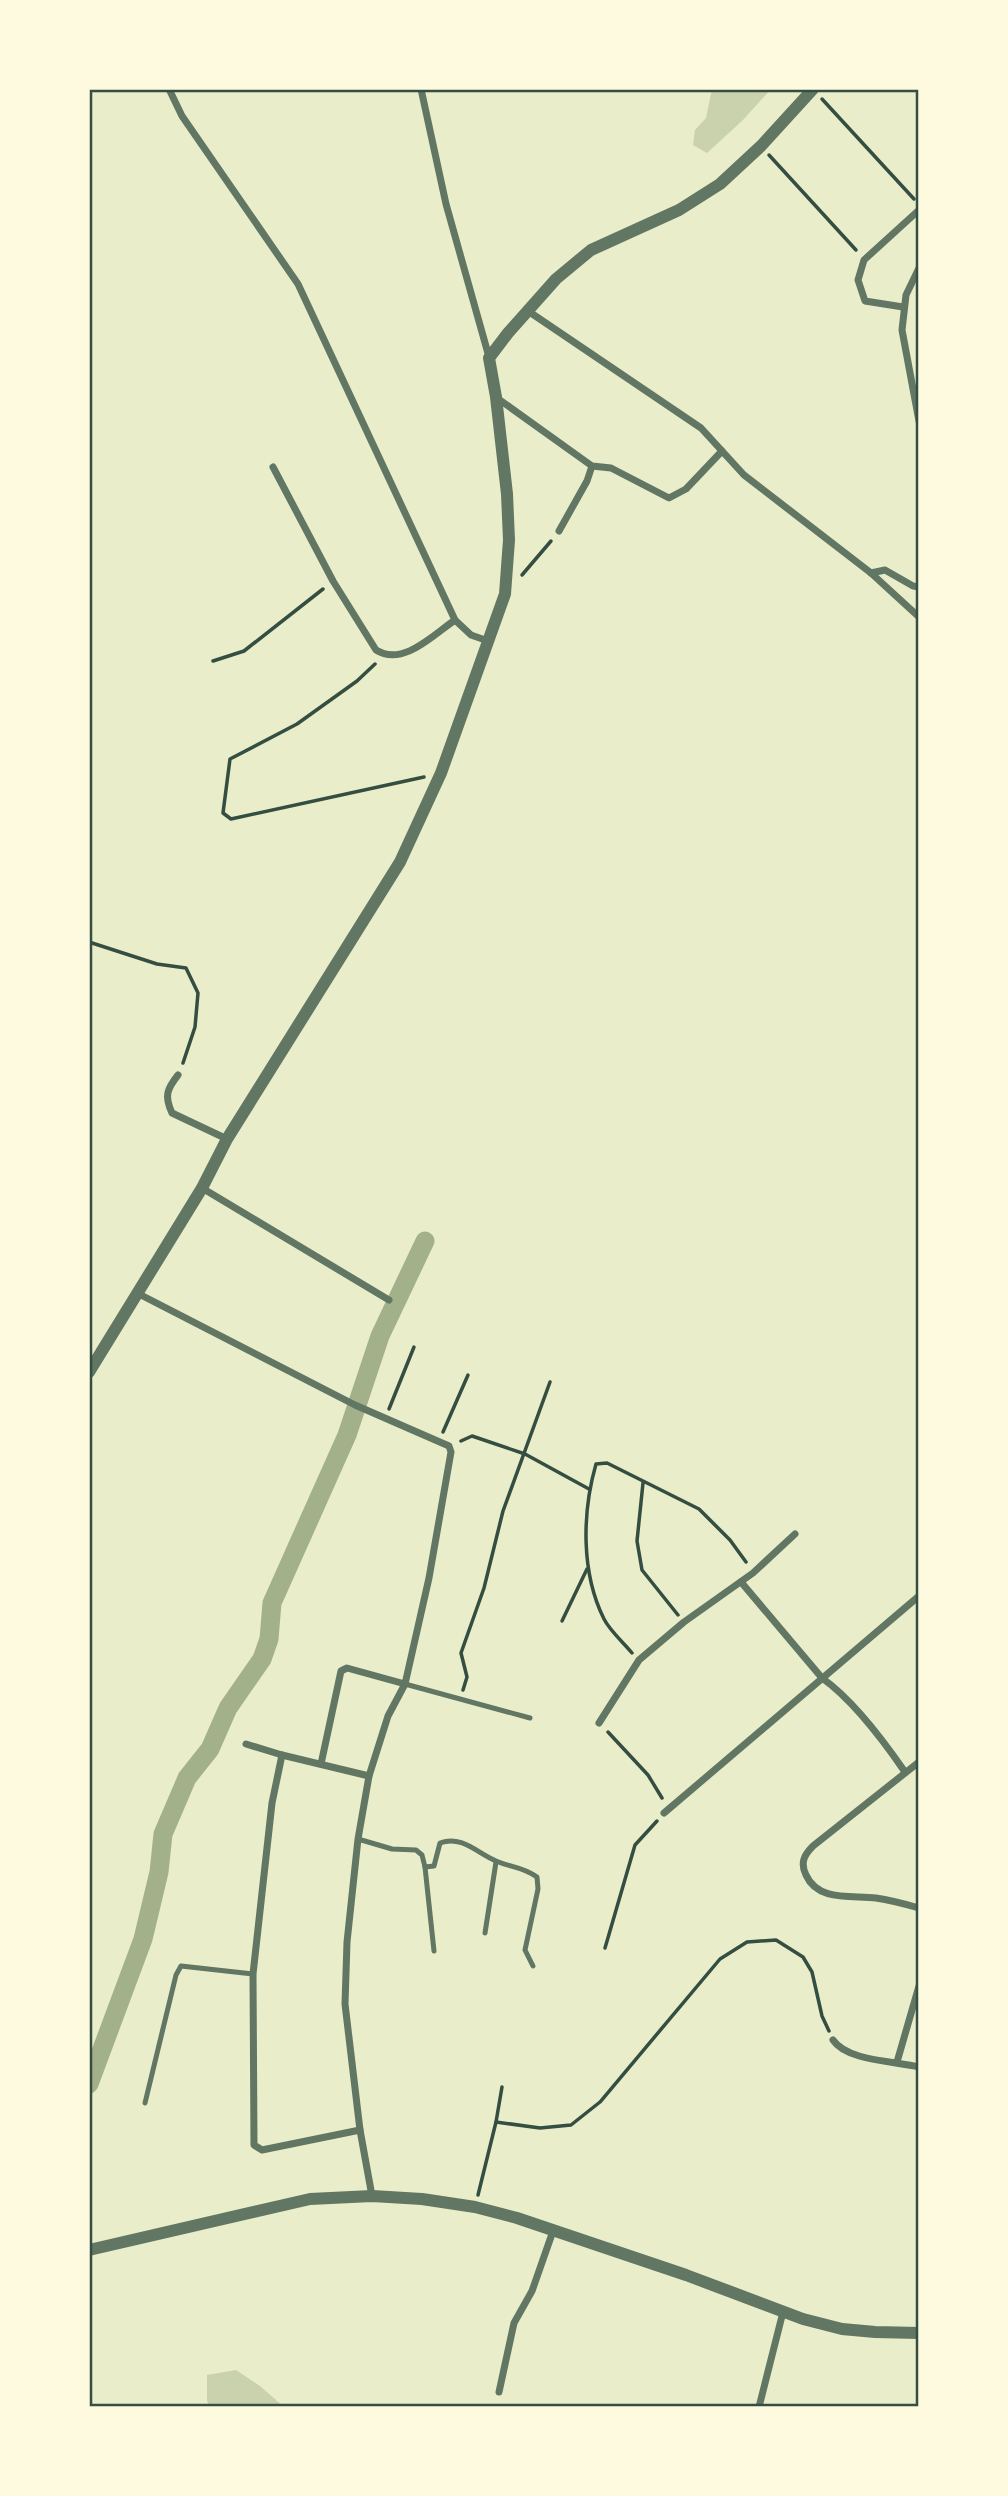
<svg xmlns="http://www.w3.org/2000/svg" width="1008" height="2496" font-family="'DejaVu Sans',sans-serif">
<rect width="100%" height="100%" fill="#e9edc9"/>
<!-- green -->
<g fill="#cad2ad">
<path d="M712,89H771L743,120L707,153L693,145L695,130L706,118Z"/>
<path d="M236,2370L260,2386L284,2407H210L207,2401V2375Z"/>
</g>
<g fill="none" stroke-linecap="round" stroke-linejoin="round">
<!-- canal -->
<path stroke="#a3b18a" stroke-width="19" d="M89,2084L143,1939L159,1872L163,1834L187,1778L210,1749L228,1708L262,1659L269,1639L272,1603L347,1435L380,1336L425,1241"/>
<!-- path -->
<g stroke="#344e41" stroke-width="3.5">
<path d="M918,89L919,90"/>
<path d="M822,99L914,199"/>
<path d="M769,155L856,250"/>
<path d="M522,575L551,541"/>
<path d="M213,661L244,651L323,589"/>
<path d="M375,664L357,681L297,724L230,759L223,813L231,819L424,777"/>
<path d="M89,942L157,964L186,968L198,993L195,1027L183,1063"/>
<path d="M389,1409L414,1347"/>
<path d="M443,1432L468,1375"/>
<path d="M461,1441L472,1436L525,1454L589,1489"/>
<path d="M643,1483L637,1541L642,1570L678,1615"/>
<path d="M562,1621L587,1569"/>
<path d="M632,1653C624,1643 610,1631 604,1619C581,1573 582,1513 596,1464L607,1463L699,1509L730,1540L746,1562"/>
<path d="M463,1690L467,1677L461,1653L484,1588L503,1511L550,1382"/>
<path d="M608,1732L648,1775L662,1798"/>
<path d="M605,1948L635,1845L657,1821"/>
<path d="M496,2122L540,2128L571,2125L600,2102L720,1959L747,1942L776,1940L803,1957L812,1972L822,2016L829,2031"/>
<path d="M478,2195L496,2122L502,2087"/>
</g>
<!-- service -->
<g stroke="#617663" stroke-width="5">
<path d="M405,1684L530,1718"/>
<path d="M358,1839L392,1849L416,1850L422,1855L425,1867L434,1866L440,1843C462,1835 477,1853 496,1861C512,1868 521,1866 537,1877L538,1889L525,1950L533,1966"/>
<path d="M425,1867L434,1951"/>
<path d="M485,1933L496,1862"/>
<path d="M145,2103L176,1975L181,1966L253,1974"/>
</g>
<!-- minor -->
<g stroke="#617663" stroke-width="7">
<path d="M169,89L182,116L298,284L455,620L471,635L488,641"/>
<path d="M421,89L446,204L489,357"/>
<path d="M919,268L906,295L902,330L919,421"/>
<path d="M903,307L865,301L858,280L864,260L919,210"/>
<path d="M528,311L701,428L744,475L871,573L919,617"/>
<path d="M497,398L592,466L611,468L669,498L686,489L722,451"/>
<path d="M273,467L333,581L376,650C403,667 433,635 455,620"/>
<path d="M559,531L587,481L592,466"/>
<path d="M871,573L885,570L913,586L919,587"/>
<path d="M178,1075C167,1089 164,1096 172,1113L227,1139"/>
<path d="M202,1188L389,1300"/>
<path d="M137,1293L355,1405L449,1446L451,1452L429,1578L405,1684L388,1716L369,1776L358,1839L347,1942L345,2004L360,2130L372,2196"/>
<path d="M741,1582L822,1678C853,1700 883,1740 905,1772"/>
<path d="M599,1723L639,1660L684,1622L753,1573L795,1534"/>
<path d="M246,1744L282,1755L369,1776"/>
<path d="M282,1755L272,1803L253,1974L254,2145L262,2150L360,2130"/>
<path d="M919,1762L813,1846C804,1855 800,1863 806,1875C818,1902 852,1895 876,1898C890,1900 905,1904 919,1908"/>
<path d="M321,1764L341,1671L347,1668L405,1684"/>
<path d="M664,1813L919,1596"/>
<path d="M833,2040C847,2061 894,2061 919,2067"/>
<path d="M897,2062L919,1986"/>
<path d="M499,2392L514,2323L532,2291L553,2231"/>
<path d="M759,2407L783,2312"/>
</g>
<!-- tertiary -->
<g stroke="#617663" stroke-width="12">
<path d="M89,1372L202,1188L227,1139L400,862L441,773L505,594L509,540L507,494L496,397L489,358L508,333L556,279L591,250L679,210L720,184L761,146L813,89"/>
<path d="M89,2250L310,2199L372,2196L422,2199L475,2207L517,2218L686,2275L803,2319L842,2329L875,2332L919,2333"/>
</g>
</g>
<!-- border -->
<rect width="1008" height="2496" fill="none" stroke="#fefae0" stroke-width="182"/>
<rect x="91" y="91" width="826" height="2314" fill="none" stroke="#344e41" stroke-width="2.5"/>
</svg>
